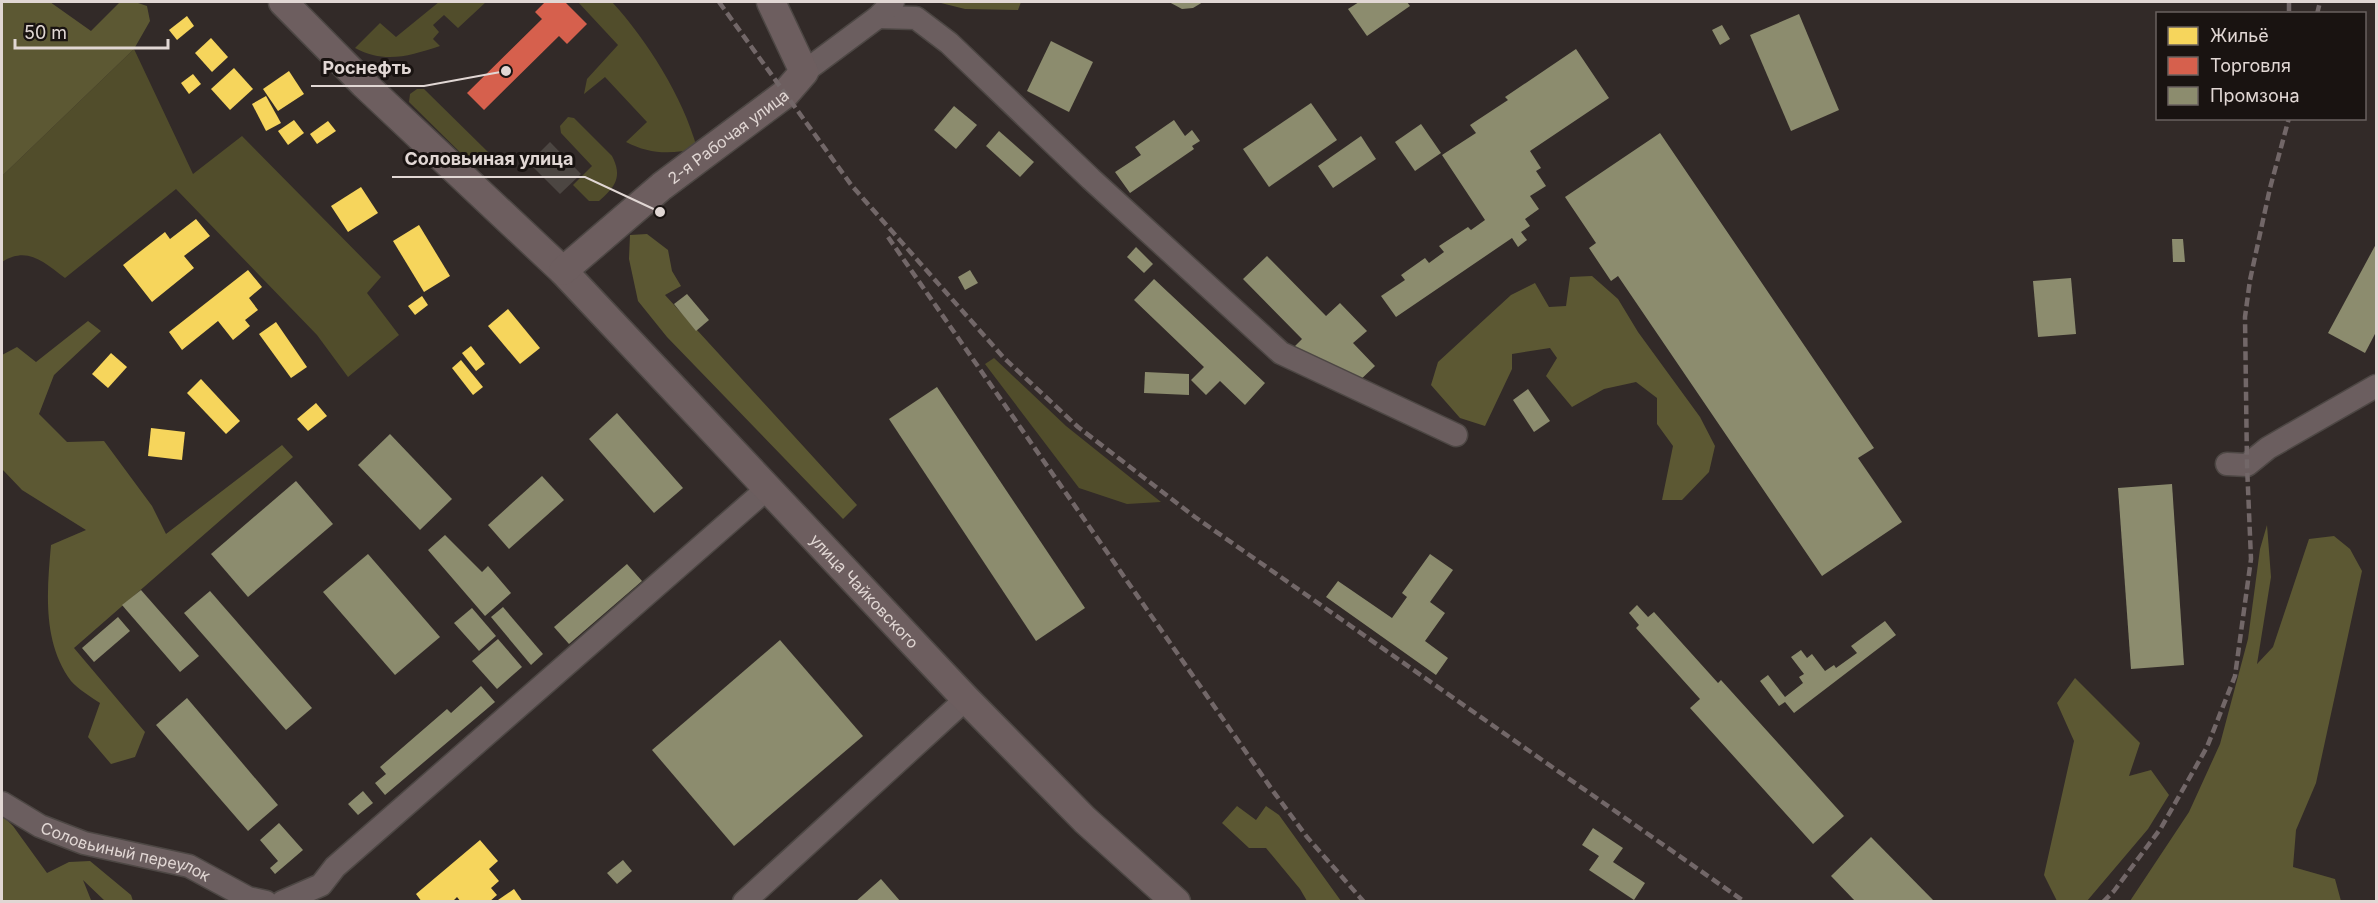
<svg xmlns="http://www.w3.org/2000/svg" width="2378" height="903" font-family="Inter,sans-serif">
<rect width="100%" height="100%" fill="#322a28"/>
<!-- green -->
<g fill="#514d2b">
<path d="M439,2H486L458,28L444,15L433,25L439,32L433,39L440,46C409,56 385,64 355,48L380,23L396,37Z"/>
<path d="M578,2H612C647,40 683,97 697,148C671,155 649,154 626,142L647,122L605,77L584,94L587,79L618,45Z"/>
<path d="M134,49L193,174L242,136L381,277L367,293L399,335L348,377L317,335L176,189L65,278C43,262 28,246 2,262V176Z"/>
<path d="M417,89H424L489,153L490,162L483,168L475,167L409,102L410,94Z"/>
<path d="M568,117L574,118L612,156C623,177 615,187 599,201H589L573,185L592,166L561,133L560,126Z"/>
<path d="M994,358L1066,426L1161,502L1127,504L1079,488L985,364Z"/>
</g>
<!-- forest -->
<g fill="#5c5833">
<path d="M2,2H50L91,31L120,2H135L147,6L150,21L134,49L2,176Z"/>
<path d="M937,2H1021L1018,10L965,9Z"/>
<path d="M647,234L668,250L672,271L681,286L665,295L857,505L843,519L667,337L638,301L629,259L630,235Z"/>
<path d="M1592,276L1618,299L1638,332L1700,417L1715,446L1709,472L1682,500H1662L1673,446L1657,424V398L1636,382L1604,389L1572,407L1546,376L1557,358L1550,348L1512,354V369L1485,426L1460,418L1431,385L1438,362L1511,295L1535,283L1549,307L1566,306L1570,277Z"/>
<path d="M88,321L101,331L54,375L39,414L67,442L104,441L152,506L166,534L282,445L293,457L74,648L145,732L135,757L111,764L88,737L100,703C91,697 78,689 71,681C42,642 47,590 51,545L86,530L22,490L2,469V355L17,347L36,362Z"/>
<path d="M2267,525L2271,577L2257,664L2273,647L2309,539L2334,536L2350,549L2362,571L2316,783L2296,830L2293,867L2335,879L2341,901H2130L2189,812L2220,744L2248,639L2260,549Z"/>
<path d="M2075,678L2140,743L2129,776L2151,770L2169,795L2148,829L2087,901H2057L2044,875L2074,741L2057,703Z"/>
<path d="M1237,806L1256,820L1266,806L1279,815L1341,901H1307L1300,889L1266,848H1249L1222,823Z"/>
<path d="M2,815L13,826L47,873L69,862L90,861L131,895L133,901H105L83,880L91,900L2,901Z"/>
</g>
<!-- homes -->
<g fill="#f6d55c">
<path d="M187,16L194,26L177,40L169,30Z"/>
<path d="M211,38L228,57L212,72L195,53Z"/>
<path d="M234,68L253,89L230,110L211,89Z"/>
<path d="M289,71L304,94L278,111L263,89Z"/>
<path d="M193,74L201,84L189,94L181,83Z"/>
<path d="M266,96L281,123L266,131L252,104Z"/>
<path d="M294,120L304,133L288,145L278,131Z"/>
<path d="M328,121L336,131L317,144L310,134Z"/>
<path d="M361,187L378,213L348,232L331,206Z"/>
<path d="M196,219L210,236L184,256L194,268L152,302L123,265L165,232L170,239Z"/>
<path d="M419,225L450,276L424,292L393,241Z"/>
<path d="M248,270L262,287L249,298L258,310L245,320L250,326L233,340L218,321L182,350L169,332Z"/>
<path d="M422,296L428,305L415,315L408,306Z"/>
<path d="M508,309L540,348L520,364L488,326Z"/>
<path d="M276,322L307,367L291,378L259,334Z"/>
<path d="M471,346L485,364L476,371L462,353Z"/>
<path d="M111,353L127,367L108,388L92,374Z"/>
<path d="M461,360L483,387L473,395L452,368Z"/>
<path d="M201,379L240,421L226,434L187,393Z"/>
<path d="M316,403L327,416L308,431L297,419Z"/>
<path d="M151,428L185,432L182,460L148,456Z"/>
<path d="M480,840L498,861L489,869L499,881L491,888L497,895L489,902H461L457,897L452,902H422L416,894Z"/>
<path d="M514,889L523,902H499L498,900Z"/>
</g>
<!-- shops -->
<path fill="#d6604d" d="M545,2H565L587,24L567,44L559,36L484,110L467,93L542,19L535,12Z"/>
<!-- industry -->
<g fill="#8c8c6e">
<path d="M1169,2H1203L1193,8L1182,9Z"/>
<path d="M1359,2H1407L1410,6L1367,36L1348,9Z"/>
<path d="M1799,14L1839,110L1791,131L1750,35Z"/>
<path d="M1722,25L1730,39L1720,45L1712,30Z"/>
<path d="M1051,41L1093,62L1069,112L1027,91Z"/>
<path d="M1576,49L1609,98L1530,151L1541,168L1536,171L1546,186L1530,196L1539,209L1525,219L1530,226L1521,232L1527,240L1518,247L1512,238L1396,317L1381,296L1405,280L1401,275L1425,258L1429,263L1444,252L1439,246L1468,227L1471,230L1485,220L1442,155L1476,133L1470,125L1508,100L1505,97Z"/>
<path d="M1311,103L1337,140L1269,187L1243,149Z"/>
<path d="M954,106L977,125L956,149L934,130Z"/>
<path d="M1174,120L1185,136L1192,130L1200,141L1192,146L1194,149L1130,193L1115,172L1141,155L1135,147Z"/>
<path d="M1421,124L1441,153L1415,171L1395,142Z"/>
<path d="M999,131L1034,162L1020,177L986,146Z"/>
<path d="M1660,133L1874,448L1858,458L1902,522L1822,576L1618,276L1611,281L1589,248L1596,243L1565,197Z"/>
<path d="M1361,136L1376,159L1333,188L1318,166Z"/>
<path d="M2172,239H2183L2185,262H2173Z"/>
<path d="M2376,244V332L2365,353L2328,333Z"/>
<path d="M1136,247L1153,264L1144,273L1127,257Z"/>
<path d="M1267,256L1326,316L1340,303L1367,331L1353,343L1375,366L1357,383L1291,350L1302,339L1243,279Z"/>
<path d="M970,270L978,283L965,290L958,277Z"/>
<path d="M2071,278L2076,334L2038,337L2033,281Z"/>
<path d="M1154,279L1265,383L1245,405L1220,381L1206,395L1191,380L1204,367L1134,300Z"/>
<path d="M687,294L709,320L696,331L674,304Z"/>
<path d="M1145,372L1189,374V395L1144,393Z"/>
<path d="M937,387L1085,608L1036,641L889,419Z"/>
<path d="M1528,389L1550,421L1534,432L1513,400Z"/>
<path d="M617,413L683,488L654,513L589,439Z"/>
<path d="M390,434L452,499L420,530L358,465Z"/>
<path d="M542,476L564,500L509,549L488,525Z"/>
<path d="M296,481L333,524L248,597L211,554Z"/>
<path d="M2172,484L2184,665L2131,669L2118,488Z"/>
<path d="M445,535L482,572L488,566L511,593L485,616L428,550Z"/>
<path d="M368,554L440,637L395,675L323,592Z"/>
<path d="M1430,554L1453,570L1430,602L1445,613L1425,641L1448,658L1436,675L1326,597L1338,581L1392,618L1407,597L1402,593Z"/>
<path d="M627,564L642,581L569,644L554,627Z"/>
<path d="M141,590L199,656L180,672L122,605Z"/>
<path d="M210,591L312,708L286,730L184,613Z"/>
<path d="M1637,605L1648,617L1654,612L1718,683L1721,680L1844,816L1813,844L1690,708L1700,699L1636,628L1639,625L1629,613Z"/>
<path d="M503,607L543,654L531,665L491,617Z"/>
<path d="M472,608L496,636L479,651L454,623Z"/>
<path d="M118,617L130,631L94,662L82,648Z"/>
<path d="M1885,621L1896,635L1794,713L1785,702L1779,706L1760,681L1768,675L1785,697L1803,683L1799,677L1804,674L1791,657L1801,650L1807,658L1812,654L1825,671L1834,665L1836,668L1857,653L1851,646Z"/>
<path d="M498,639L522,667L497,689L472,661Z"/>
<path d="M780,640L863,736L734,846L652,750Z"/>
<path d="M481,686L495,702L385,795L375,783L386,774L380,767L447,709L451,713Z"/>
<path d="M187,698L278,805L248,831L156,725Z"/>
<path d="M363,791L373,803L358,815L348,804Z"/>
<path d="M279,823L303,850L275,874L270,868L278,861L260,840Z"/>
<path d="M1593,828L1623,848L1613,862L1645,883L1634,900L1589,870L1599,856L1582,845Z"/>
<path d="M1871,837L1935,902H1856L1831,876Z"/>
<path d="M623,860L632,871L617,884L607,873Z"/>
<path d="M881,879L901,902H855Z"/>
</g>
<!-- building -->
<path fill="#4c4642" d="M550,142L581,174L560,194L529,163Z"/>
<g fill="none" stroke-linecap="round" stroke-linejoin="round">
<!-- minor casing -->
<g stroke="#4d4744" stroke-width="25">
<g id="minor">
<path d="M878,17L916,18L949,43L1091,179L1281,353L1456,435"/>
<path d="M804,72L878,17L893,2"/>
<path d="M2227,464L2247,465L2268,448L2376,386"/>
<path id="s1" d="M2,803L40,826L84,843L189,866L248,898L266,902"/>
<path d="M282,902L321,885L335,867L768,488"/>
<path d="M744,902L966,699"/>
</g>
</g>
<!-- major casing -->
<g stroke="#4d4744" stroke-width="31">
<g id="major">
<path id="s2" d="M283,2L364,84L563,271L966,699L1085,820L1176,902"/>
<path id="s3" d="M563,271L662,186L785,94L804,72L771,2"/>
</g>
</g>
<!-- minor -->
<use href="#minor" stroke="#6b5e5f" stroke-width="22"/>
<!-- major -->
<use href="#major" stroke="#6d5e5f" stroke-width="28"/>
<!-- rail -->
<g stroke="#726768" stroke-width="4.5" stroke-dasharray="9 4.5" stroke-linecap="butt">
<path d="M719,2L852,186L1004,358L1078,427L1195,517L1745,902"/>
<path d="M2289,2V14"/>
<path d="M2317,14L2320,2"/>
<path d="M888,237L1273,791L1307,837L1364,902"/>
<path d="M2103,902L2114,891L2161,828L2207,747L2235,676L2251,559L2247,465L2245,317L2250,280L2270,188L2289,118"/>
</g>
</g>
<g text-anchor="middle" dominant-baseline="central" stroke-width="6" stroke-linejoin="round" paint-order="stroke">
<!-- street labels -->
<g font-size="16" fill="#e1d7d4" stroke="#191311">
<text stroke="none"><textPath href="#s3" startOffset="213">2-я Рабочая улица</textPath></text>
<text stroke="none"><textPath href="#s2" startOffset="828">улица Чайковского</textPath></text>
<text stroke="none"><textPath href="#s1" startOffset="134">Соловьиный переулок</textPath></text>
</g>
</g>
<!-- callouts -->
<path fill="none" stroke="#e1d7d4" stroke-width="2" d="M506 71L424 86H311M660 212L585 177H392"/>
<g fill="#e1d7d4" stroke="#191311" stroke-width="2">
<circle cx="506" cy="71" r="6"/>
<circle cx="660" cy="212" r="6"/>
</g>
<g font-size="18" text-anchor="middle" font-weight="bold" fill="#e1d7d4" stroke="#191311" stroke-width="6" stroke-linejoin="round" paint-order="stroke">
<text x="367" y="74">Роснефть</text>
<text x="489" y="165">Соловьиная улица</text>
</g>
<!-- border -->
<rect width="2378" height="903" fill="none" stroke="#e1d7d4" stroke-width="6"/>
<!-- legend -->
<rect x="2156" y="12" width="210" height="108" fill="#191311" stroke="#69615f" stroke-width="1.5"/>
<rect x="2168" y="27" width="30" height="18" fill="#f6d55c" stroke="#69615f" stroke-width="1.5"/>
<text x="2210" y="42" font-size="18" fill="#e1d7d4">Жильё</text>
<rect x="2168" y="57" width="30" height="18" fill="#d6604d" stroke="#69615f" stroke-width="1.5"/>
<text x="2210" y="72" font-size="18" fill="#e1d7d4">Торговля</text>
<rect x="2168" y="87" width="30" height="18" fill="#8c8c6e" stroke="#69615f" stroke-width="1.5"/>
<text x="2210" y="102" font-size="18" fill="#e1d7d4">Промзона</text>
<!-- scale -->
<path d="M15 39v9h153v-9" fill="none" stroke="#e1d7d4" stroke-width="3"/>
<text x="24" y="39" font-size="18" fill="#e1d7d4" stroke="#191311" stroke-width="4.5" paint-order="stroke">50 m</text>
</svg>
